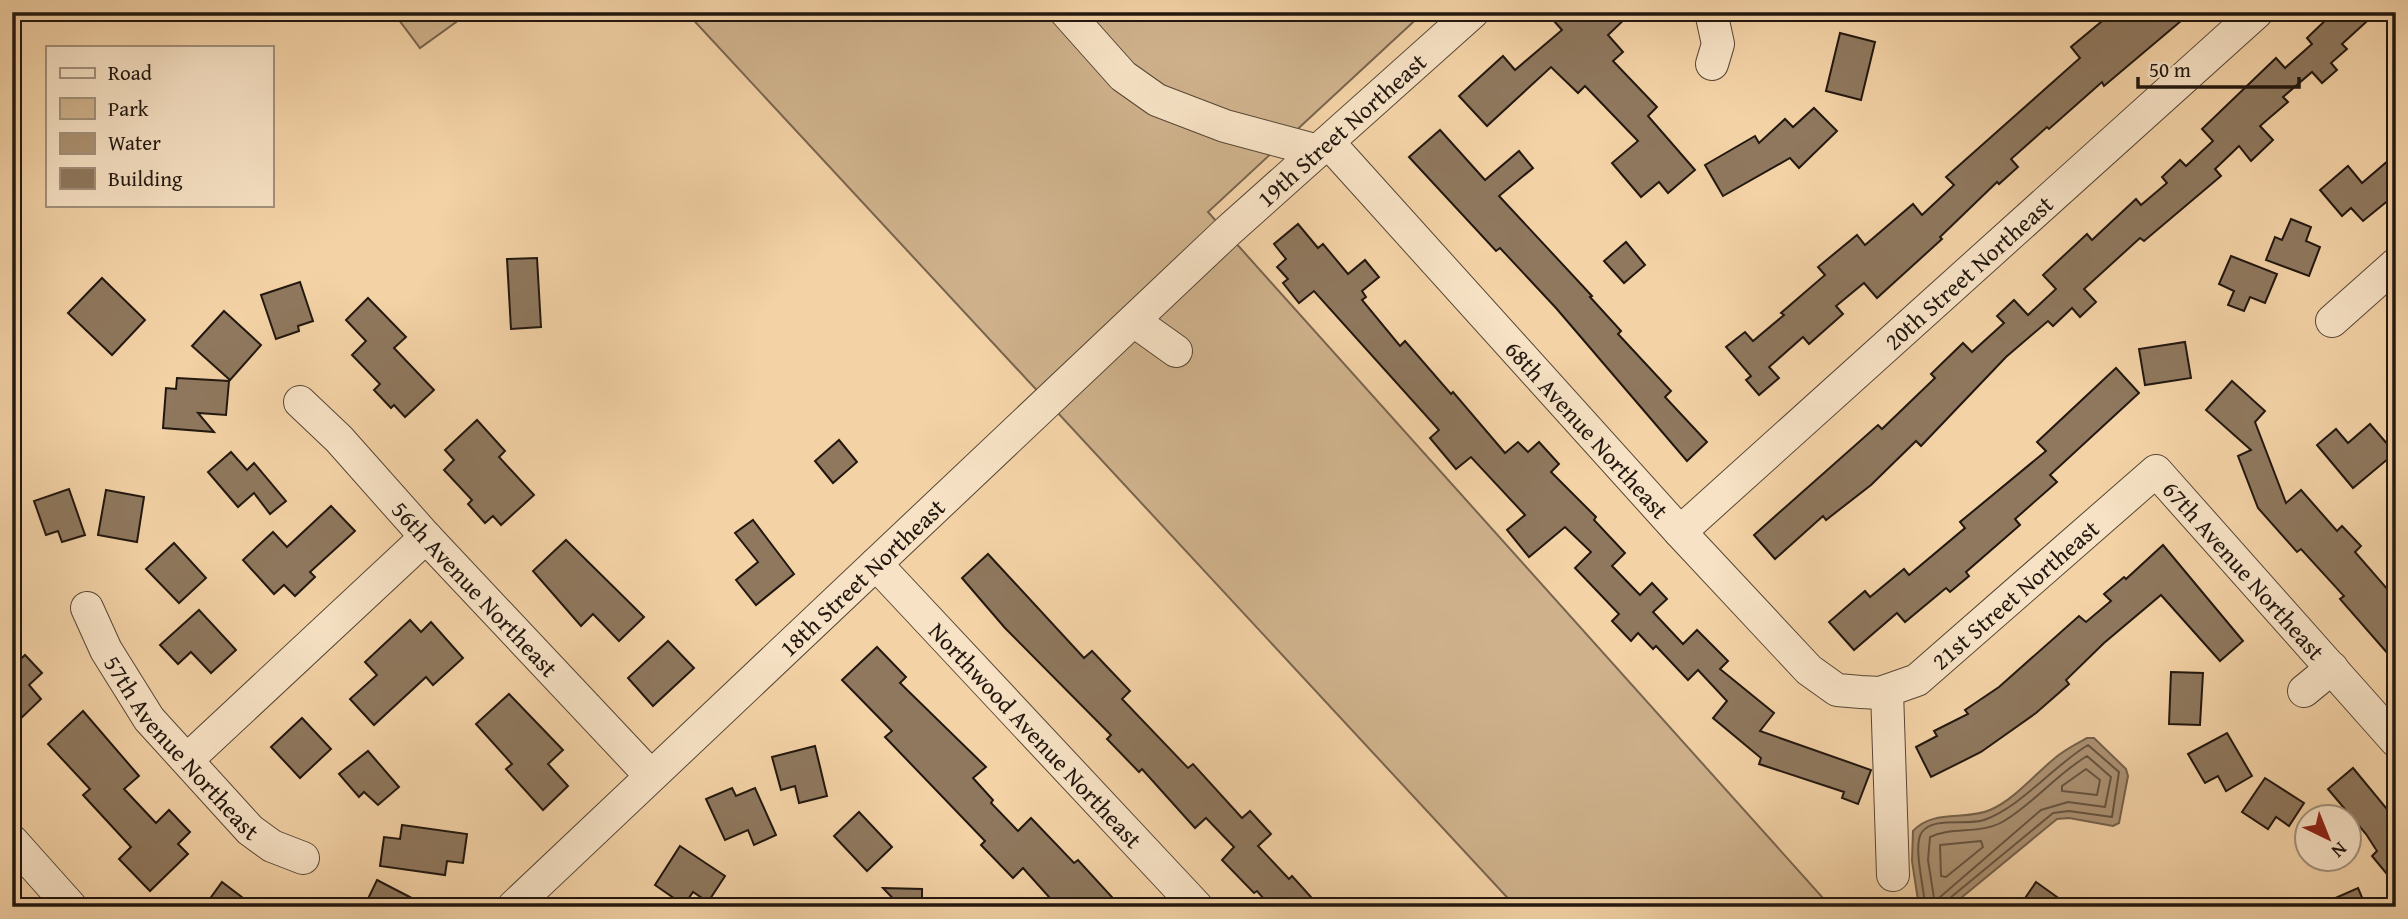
<svg xmlns="http://www.w3.org/2000/svg" width="2408" height="919" font-family="'Gentium Book Plus',serif">
<rect width="100%" height="100%" fill="#f3d2a6"/>
<filter id="stains"><feTurbulence type="fractalNoise" baseFrequency=".00286" numOctaves="4"/><feColorMatrix values="0 0 0 0 .2 0 0 0 0 .09 0 0 0 0 .02 0 0 0 .5 -.17"/></filter>
<radialGradient id="worn" r=".72"><stop offset=".6" stop-color="#630" stop-opacity="0"/><stop offset="1" stop-color="#630" stop-opacity=".3"/></radialGradient>
<!-- green -->
<g fill="#cfb28c" stroke="#78644e" stroke-width="2">
<path d="M393,12H470L420,48Z"/>
<path d="M686,12H1424L1208,212L1831,907H1516Z"/>
</g>
<!-- water -->
<path fill="#ac9273" stroke="#75614b" stroke-width="2" d="M2087,738H2094L2126,769L2128,776L2119,823L2113,826L2069,818L2057,819L1950,907H1919L1912,861L1913,831C1933,809 1965,821 1990,810C2014,800 2035,774 2055,758C2064,750 2076,744 2087,738Z"/>
<g fill="none" stroke-linecap="round" stroke-linejoin="round">
<!-- shore -->
<g stroke="#675441" stroke-width="2">
<path d="M2087,756L2111,777L2105,807L2068,802L2041,810L1939,898H1934L1928,860L1930,837C1953,826 1981,835 2004,821C2034,803 2057,774 2087,756Z"/>
<path d="M2086,769L2100,780L2097,795L2062,791V786Z"/>
<path d="M1981,841L1983,847L1946,877L1941,876L1940,845Z"/>
<path d="M1925,907C1925,891 1912,845 1922,832C1934,816 1967,826 1984,820C2021,807 2053,766 2088,745L2119,772L2112,817L2069,811L2053,813L1950,898L1947,907"/>
</g>
</g>
<!-- building -->
<g fill="#8f785e" stroke="#22170f" stroke-width="2">
<path d="M1546,12H1632L1608,35L1623,52L1613,61L1657,107L1648,116L1695,170L1668,193L1659,182L1641,197L1612,163L1638,141L1585,86L1578,93L1551,67L1487,126L1459,96L1503,56L1515,70L1562,30Z"/>
<path d="M2113,12H2173L2181,21L2104,86L2102,82L2049,129L2047,127L2011,159L2018,167L1999,184L1997,182L1940,237L1942,239L1877,298L1864,283L1836,306L1843,314L1809,344L1803,337L1769,367L1779,378L1759,395L1746,380L1751,376L1726,347L1745,332L1753,341L1784,315L1781,313L1825,275L1818,267L1857,235L1865,245L1913,204L1922,215L1954,185L1946,177L2080,58L2071,47Z"/>
<path d="M2334,12H2377L2342,44L2347,49L2331,63L2337,70L2322,83L2312,72L2283,97L2288,102L2260,126L2273,140L2251,161L2239,146L2215,169L2221,176L2144,241L2140,238L2084,289L2096,302L2080,317L2072,308L2053,326L2048,321L2006,357L1921,446L1916,441L1871,485L1826,520L1823,516L1775,559L1754,535L1878,425L1882,429L1935,378L1931,374L1963,343L1972,352L2004,323L1997,316L2014,300L2028,315L2056,289L2043,275L2087,234L2092,240L2136,199L2141,205L2167,183L2162,177L2180,160L2186,166L2213,141L2202,129L2276,58L2285,68L2312,44L2307,38Z"/>
<path d="M1840,33L1875,42L1861,100L1826,91Z"/>
<path d="M1814,108L1837,131L1799,168L1790,158L1723,196L1705,165L1755,136L1759,143L1785,119L1793,127Z"/>
<path d="M1440,130L1485,180L1519,151L1533,168L1499,196L1592,296L1590,297L1621,331L1618,334L1671,391L1665,397L1707,442L1687,461L1556,308L1500,248L1496,251L1409,157Z"/>
<path d="M2396,154V194L2363,221L2351,208L2342,216L2320,190L2348,166L2362,183Z"/>
<path d="M2291,219L2311,227L2306,241L2320,247L2309,276L2266,260L2275,237L2282,240Z"/>
<path d="M1298,224L1318,248L1323,244L1348,274L1365,260L1379,277L1362,291L1366,297L1362,300L1400,346L1405,341L1451,394L1453,392L1505,453L1518,442L1528,452L1539,442L1559,464L1551,472L1596,517L1594,520L1625,553L1612,566L1640,595L1652,583L1667,599L1653,612L1683,644L1697,630L1728,661L1720,669L1774,713L1760,731L1871,770L1858,804L1842,798L1844,792L1759,764L1761,758L1713,718L1727,701L1698,670L1688,680L1656,646L1653,649L1638,633L1631,641L1612,621L1619,614L1575,568L1591,552L1565,527L1529,557L1507,530L1525,515L1471,457L1456,469L1430,438L1439,430L1314,291L1299,303L1283,283L1288,279L1277,267L1286,259L1274,244Z"/>
<path d="M1626,242L1645,265L1624,283L1604,261Z"/>
<path d="M2231,256L2277,274L2265,303L2250,297L2244,311L2228,305L2234,291L2219,284Z"/>
<path d="M537,258L541,327L511,329L507,259Z"/>
<path d="M102,278L145,320L112,355L68,313Z"/>
<path d="M300,282L313,321L298,326L299,331L276,339L261,295Z"/>
<path d="M368,298L406,337L394,348L434,390L405,417L394,405L391,408L374,390L380,384L352,355L366,341L346,320Z"/>
<path d="M224,311L261,345L230,380L192,346Z"/>
<path d="M2185,342L2191,378L2145,385L2139,349Z"/>
<path d="M2116,368L2139,393L2050,475L2057,482L2015,519L2020,525L1966,572L1969,576L1950,592L1946,588L1905,622L1897,613L1854,650L1829,622L1865,591L1870,597L1904,569L1909,575L1965,528L1960,522L2046,451L2037,442Z"/>
<path d="M177,378L229,381L226,415L198,413L214,432L163,428L166,388L176,389Z"/>
<path d="M2232,381L2265,411L2255,422L2286,503L2301,490L2337,531L2342,526L2361,546L2355,552L2396,599V663L2340,599L2344,596L2301,549L2297,552L2258,508L2238,456L2251,450L2206,410Z"/>
<path d="M477,420L505,451L499,457L534,495L501,525L493,516L485,523L468,504L472,500L444,470L454,460L445,450Z"/>
<path d="M2370,424L2395,453L2353,488L2317,445L2336,429L2348,443Z"/>
<path d="M839,440L857,462L833,483L815,461Z"/>
<path d="M231,452L247,470L254,463L286,501L270,514L254,493L238,507L208,472Z"/>
<path d="M69,489L85,535L62,542L58,531L46,535L34,501Z"/>
<path d="M106,490L144,497L137,542L98,535Z"/>
<path d="M331,506L355,531L310,572L315,577L295,596L284,585L274,594L243,560L273,532L287,547Z"/>
<path d="M753,520L794,574L756,605L736,580L758,562L735,533Z"/>
<path d="M566,540L644,617L619,641L593,614L581,626L533,571Z"/>
<path d="M174,543L206,578L179,603L146,569Z"/>
<path d="M2163,545L2243,641L2220,661L2161,595L2104,643L2066,680L2069,684L2036,713L1981,752L1931,777L1916,747L1937,736L1934,731L1968,714L1965,710L1999,687L2079,616L2086,622L2111,601L2104,594L2124,577L2126,579Z"/>
<path d="M988,554L1084,658L1092,651L1130,691L1122,699L1188,768L1193,764L1242,818L1250,811L1271,834L1258,846L1289,879L1292,876L1320,907H1271L1257,891L1254,893L1222,860L1234,847L1206,818L1195,828L1142,769L1139,772L1107,739L1111,735L1005,628L962,578Z"/>
<path d="M199,610L236,650L211,673L191,652L178,664L160,645Z"/>
<path d="M410,620L421,632L431,622L463,658L433,685L426,677L374,725L350,699L377,675L365,662Z"/>
<path d="M668,641L694,668L653,706L628,678Z"/>
<path d="M877,647L906,677L900,683L986,767L973,778L993,800L991,803L1018,831L1031,818L1074,863L1078,860L1121,907H1058L1023,868L1013,878L981,845L985,841L885,737L892,731L842,680Z"/>
<path d="M25,655L42,673L29,685L41,699L12,727V667Z"/>
<path d="M2171,672L2203,673L2200,725L2169,724Z"/>
<path d="M509,694L563,750L548,764L568,786L543,810L506,769L512,764L476,724Z"/>
<path d="M83,711L139,776L124,789L156,823L169,810L190,832L178,844L188,854L150,891L119,859L131,847L83,795L90,789L48,744Z"/>
<path d="M302,718L331,749L300,778L271,747Z"/>
<path d="M2227,733L2252,776L2226,791L2218,776L2205,783L2188,754Z"/>
<path d="M815,746L827,796L799,803L795,786L781,790L772,757Z"/>
<path d="M368,751L399,787L378,805L364,792L359,797L339,774Z"/>
<path d="M2353,768L2396,820V885L2372,856L2377,851L2366,834L2328,789Z"/>
<path d="M2265,778L2304,803L2289,826L2276,817L2268,829L2242,812Z"/>
<path d="M732,788L736,796L755,788L776,835L754,845L748,830L725,840L706,799Z"/>
<path d="M859,812L892,847L867,871L834,836Z"/>
<path d="M402,825L467,834L463,863L447,861L445,875L380,866L384,837L400,839Z"/>
<path d="M680,846L725,876L708,902L693,892L684,905L655,885Z"/>
<path d="M377,880L429,907H364Z"/>
<path d="M222,882L255,907H204Z"/>
<path d="M2036,882L2071,907H2019Z"/>
<path d="M883,888L922,889V907H901Z"/>
<path d="M2358,888L2366,907H2315Z"/>
</g>
<g fill="none" stroke-linecap="round" stroke-linejoin="round">
<!-- minor casing -->
<g stroke="#564635" stroke-width="34">
<g id="minor">
<path d="M1066,12L1123,76L1157,100L1225,126L1318,151"/>
<path d="M1711,12L1718,44L1712,64"/>
<path id="s1" d="M1328,142L1680,532L1809,670L1837,690L1861,692L1880,693L1917,680L2156,471L2396,741"/>
<path d="M1134,321L1176,351"/>
<path d="M2332,321L2396,264"/>
<path id="s2" d="M300,402L339,439L426,537L650,775"/>
<path id="s3" d="M1680,532L2257,12"/>
<path id="s4" d="M876,564L1197,907"/>
<path id="s5" d="M87,608L106,650L149,719L250,830L272,846L303,858"/>
<path d="M1887,691L1893,875"/>
<path d="M2304,691L2332,668"/>
<path d="M187,760L426,537"/>
<path d="M12,841L71,907"/>
<path id="s6" d="M513,907L1228,231L1473,12"/>
</g>
</g>
<!-- minor -->
<use href="#minor" stroke="#f7e2c5" stroke-width="32"/>
</g>
<g text-anchor="middle" dominant-baseline="central" stroke-width="7" stroke-linejoin="round" paint-order="stroke">
<!-- street labels -->
<g font-size="24" fill="#22170f" stroke="#f7e2c5">
<text stroke="none"><textPath href="#s6" startOffset="1136">19th Street Northeast</textPath></text>
<text stroke="none"><textPath href="#s3" startOffset="388">20th Street Northeast</textPath></text>
<text stroke="none"><textPath href="#s1" startOffset="387">68th Avenue Northeast</textPath></text>
<text stroke="none"><textPath href="#s1" startOffset="1281">67th Avenue Northeast</textPath></text>
<text stroke="none"><textPath href="#s6" startOffset="480">18th Street Northeast</textPath></text>
<text stroke="none"><textPath href="#s2" startOffset="256">56th Avenue Northeast</textPath></text>
<text stroke="none"><textPath href="#s1" startOffset="961">21st Street Northeast</textPath></text>
<text stroke="none"><textPath href="#s4" startOffset="234">Northwood Avenue Northeast</textPath></text>
<text stroke="none"><textPath href="#s5" startOffset="170">57th Avenue Northeast</textPath></text>
</g>
</g>
<!-- margin -->
<rect width="2408" height="919" fill="none" stroke="#f3d2a6" stroke-width="42"/>
<rect x="14" y="14" width="2380" height="891" fill="none" stroke="#22170f" stroke-width="3.5"/>
<rect x="21" y="21" width="2366" height="877" fill="none" stroke="#22170f" stroke-width="2"/>
<!-- legend -->
<rect x="46" y="46" width="228" height="161" fill="#f7e2c5" stroke="#a2917c" stroke-width="2"/>
<rect x="60" y="68" width="35" height="10" fill="#f7e2c5" stroke="#a2917c" stroke-width="2"/>
<text x="108" y="80" font-size="21" fill="#22170f">Road</text>
<rect x="60" y="98" width="35" height="21" fill="#cfb28c" stroke="#a2917c" stroke-width="2"/>
<text x="108" y="116" font-size="21" fill="#22170f">Park</text>
<rect x="60" y="133" width="35" height="21" fill="#ac9273" stroke="#a2917c" stroke-width="2"/>
<text x="108" y="150" font-size="21" fill="#22170f">Water</text>
<rect x="60" y="168" width="35" height="21" fill="#8f785e" stroke="#a2917c" stroke-width="2"/>
<text x="108" y="186" font-size="21" fill="#22170f">Building</text>
<!-- north arrow -->
<g transform="translate(2328 838) rotate(137)"><circle r="33" fill="#f7e2c5" stroke="#a2917c" stroke-width="2"/>
<path d="M0-5L12 26L0 18L-12 26Z" fill="#8f2418"/>
<text y="-10" font-size="19" font-weight="bold" text-anchor="middle" fill="#22170f">N</text>
</g>
<!-- scale -->
<path d="M2138 77v10h161v-10" fill="none" stroke="#22170f" stroke-width="3.5"/>
<text x="2149" y="77" font-size="21" fill="#22170f" stroke="#f7e2c5" stroke-width="5" paint-order="stroke">50 m</text>
<rect width="100%" height="100%" filter="url(#stains)"/>
<rect width="100%" height="100%" fill="url(#worn)"/>
</svg>
